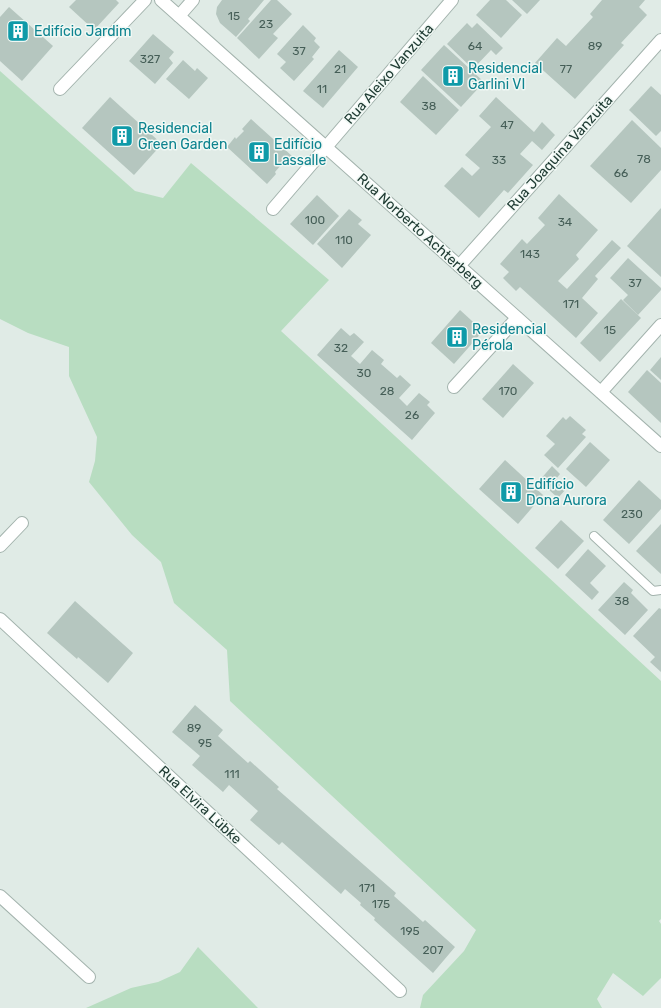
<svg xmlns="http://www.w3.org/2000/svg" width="661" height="1008" font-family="Rubik,sans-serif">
<rect width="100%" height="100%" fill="#e0ebe6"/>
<!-- green -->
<g fill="#b8ddc1">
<path d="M0,71L135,191L163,198L191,163L329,280L281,331L661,681V919L659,921L661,924V978L643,996L613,973L597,999L602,1008H420L423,995L464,951L476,930L230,701L227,650L174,603L161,562L132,535L89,482L95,461L97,437L69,376V347L28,333L0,319Z"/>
<path d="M198,947L258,1008H86L131,988L158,982L180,972Z"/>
</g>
<!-- building -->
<g fill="#b5c6bf">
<path d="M76,0H116L119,3L94,30L69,7Z"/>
<path d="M222,0H264L248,19L250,21L236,37L220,23L216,14L217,7Z"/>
<path d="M271,0H277L292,14L273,34L278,38L259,59L237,38Z"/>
<path d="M490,0H506L522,15L501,38L476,15Z"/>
<path d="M512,0H540L527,14Z"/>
<path d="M602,0H645L639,7L647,15L621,43L624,45L575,99L535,63L557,38L566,46L593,17L590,14Z"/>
<path d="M9,7L53,46L22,81L0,61V17Z"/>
<path d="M467,23L472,28L477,23L503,48L496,55L491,50L473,69L447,44Z"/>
<path d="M303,25L316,38L314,41L320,47L312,57L314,59L294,81L280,68L286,62L277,54Z"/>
<path d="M153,34L174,52L169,58L173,63L155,84L129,61Z"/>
<path d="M444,45L484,82L461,107L421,70Z"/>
<path d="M339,50L358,67L323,108L303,91Z"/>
<path d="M183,60L195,71L197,68L208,78L189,99L166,79Z"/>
<path d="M423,76L459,110L436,135L400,102Z"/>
<path d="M651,86L661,95V131L656,136L629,110Z"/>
<path d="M110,97L162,144L134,175L82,128Z"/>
<path d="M496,97L534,132L542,122L555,135L542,150L532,141L520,154L533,165L508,193L504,190L479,218L444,186L462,167L472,176L480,168L465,155L491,127L479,116Z"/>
<path d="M251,119L292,156L283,166L281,165L275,172L276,174L267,184L227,147L235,137L236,139L244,131L242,129Z"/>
<path d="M632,120L661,148V170L631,203L590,166Z"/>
<path d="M559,194L598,230L576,255L579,259L558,281L567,289L612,240L621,248L595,276L598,279L582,298L598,313L576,338L520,287L516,291L503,278L509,272L500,264L522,239L527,244L545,225L538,218Z"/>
<path d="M317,195L339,216L313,245L290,224Z"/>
<path d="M661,208V277L627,246Z"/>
<path d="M349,209L362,220L358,224L371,235L342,268L317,244Z"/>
<path d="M628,258L661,288V290L638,315L623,300L628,295L610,278Z"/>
<path d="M621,299L641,318L600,362L580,343Z"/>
<path d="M460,310L483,331L454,364L431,343Z"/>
<path d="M341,328L350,336L354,333L364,342L351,356L360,364L372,350L384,360L381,364L397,378L400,375L411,385L399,398L407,406L419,393L430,402L427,405L435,413L412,440L317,355Z"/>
<path d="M661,357V380L650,370Z"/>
<path d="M513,364L534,383L503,418L482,399Z"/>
<path d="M647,370L661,383V423L628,392Z"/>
<path d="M570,416L586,430L582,434L586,437L558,468L544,455L555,444L546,436L563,417L566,420Z"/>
<path d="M590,442L610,460L586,487L566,469Z"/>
<path d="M505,460L543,495L518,524L479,489Z"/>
<path d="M552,466L560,474L556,479L566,489L558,498L539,481Z"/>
<path d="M639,480L661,500V509L629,544L603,520Z"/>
<path d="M561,520L584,541L558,569L535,548Z"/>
<path d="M661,524V574L636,551Z"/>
<path d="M588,549L606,566L590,583L599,592L592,600L565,575Z"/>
<path d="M624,582L633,590L631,593L648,610L625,635L598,610Z"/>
<path d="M75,601L133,653L108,683L78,657L77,659L47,633Z"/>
<path d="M659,608L661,609V672L650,662L655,657L633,636Z"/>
<path d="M195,705L223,730L218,736L248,763L250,761L279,787L277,789L396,893L394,896L423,922L425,920L455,947L433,973L374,920L375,918L360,905L361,903L345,889L341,894L282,842L279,845L250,820L258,811L229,785L223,792L192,765L200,756L172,732Z"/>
</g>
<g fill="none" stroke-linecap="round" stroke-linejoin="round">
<!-- lane casing -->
<g stroke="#a3b3ad" stroke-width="10">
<path id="lane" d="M594,536L653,591L661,590"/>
</g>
<!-- street casing -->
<g stroke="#a3b3ad" stroke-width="14">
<g id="street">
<path d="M161,0L661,446"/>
<path d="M179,16L193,0"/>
<path d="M60,89L145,0"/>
<path d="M273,209L452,0"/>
<path d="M459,266L661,40"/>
<path d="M454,387L517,318"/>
<path d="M601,392L661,325"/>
<path d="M0,546L22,523"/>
<path d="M0,619L400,991"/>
<path d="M0,896L89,977"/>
</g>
</g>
<!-- lane -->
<use href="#lane" stroke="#fff" stroke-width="8"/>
<!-- street -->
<use href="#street" stroke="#fff" stroke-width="12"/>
</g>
<!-- icons -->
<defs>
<g id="building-square" transform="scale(1.15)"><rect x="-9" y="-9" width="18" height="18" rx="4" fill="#0f9aa8" stroke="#f0f8f4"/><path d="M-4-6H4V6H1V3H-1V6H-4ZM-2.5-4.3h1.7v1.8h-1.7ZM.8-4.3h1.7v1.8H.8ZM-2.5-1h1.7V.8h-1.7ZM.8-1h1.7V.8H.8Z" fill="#fff"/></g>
</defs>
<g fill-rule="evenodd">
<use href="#building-square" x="18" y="31"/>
<use href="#building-square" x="453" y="76"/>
<use href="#building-square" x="122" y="136"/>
<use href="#building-square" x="259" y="152"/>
<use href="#building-square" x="457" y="337"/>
<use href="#building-square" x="511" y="492"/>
</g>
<g text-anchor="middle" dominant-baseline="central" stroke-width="3" stroke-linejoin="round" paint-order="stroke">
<!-- number labels -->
<g font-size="12" fill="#455e57">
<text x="234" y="16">15</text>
<text x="266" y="24">23</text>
<text x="475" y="46">64</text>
<text x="595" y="46">89</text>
<text x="299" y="51">37</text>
<text x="150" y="59">327</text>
<text x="340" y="69">21</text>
<text x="566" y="69">77</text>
<text x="322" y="89">11</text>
<text x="429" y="106">38</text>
<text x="507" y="125">47</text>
<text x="644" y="159">78</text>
<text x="499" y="160">33</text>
<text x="621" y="173">66</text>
<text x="315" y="220">100</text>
<text x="565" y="222">34</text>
<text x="344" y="240">110</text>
<text x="530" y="254">143</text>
<text x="635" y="283">37</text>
<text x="571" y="304">171</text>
<text x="610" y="330">15</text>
<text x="341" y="348">32</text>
<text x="364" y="373">30</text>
<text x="387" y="391">28</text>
<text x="508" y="391">170</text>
<text x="412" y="415">26</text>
<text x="632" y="514">230</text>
<text x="622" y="601">38</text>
<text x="194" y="728">89</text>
<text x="205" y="743">95</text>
<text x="232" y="774">111</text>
<text x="367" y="888">171</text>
<text x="381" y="904">175</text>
<text x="410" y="931">195</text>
<text x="433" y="950">207</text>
</g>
<!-- culture labels -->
<g font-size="14" fill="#0d838f" stroke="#f0f8f4" text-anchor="start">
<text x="34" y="31">Edifício Jardim</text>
<text x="468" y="68">Residencial<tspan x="468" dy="16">Garlini VI</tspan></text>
<text x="138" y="128">Residencial<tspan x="138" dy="16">Green Garden</tspan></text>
<text x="274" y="144">Edifício<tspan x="274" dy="16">Lassalle</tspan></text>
<text x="472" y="329">Residencial<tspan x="472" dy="16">Pérola</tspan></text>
<text x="526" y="484">Edifício<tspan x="526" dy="16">Dona Aurora</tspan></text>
</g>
<!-- street labels -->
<g font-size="14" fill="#203c34" stroke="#f0f8f4">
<text transform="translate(389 74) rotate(-49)">Rua Aleixo Vanzuita</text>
<text transform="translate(560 153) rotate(-48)">Rua Joaquina Vanzuita</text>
<text transform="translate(420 231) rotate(42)">Rua Norberto Achterberg</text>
<text transform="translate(200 805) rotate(43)">Rua Elvira Lübke</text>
</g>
</g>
</svg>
